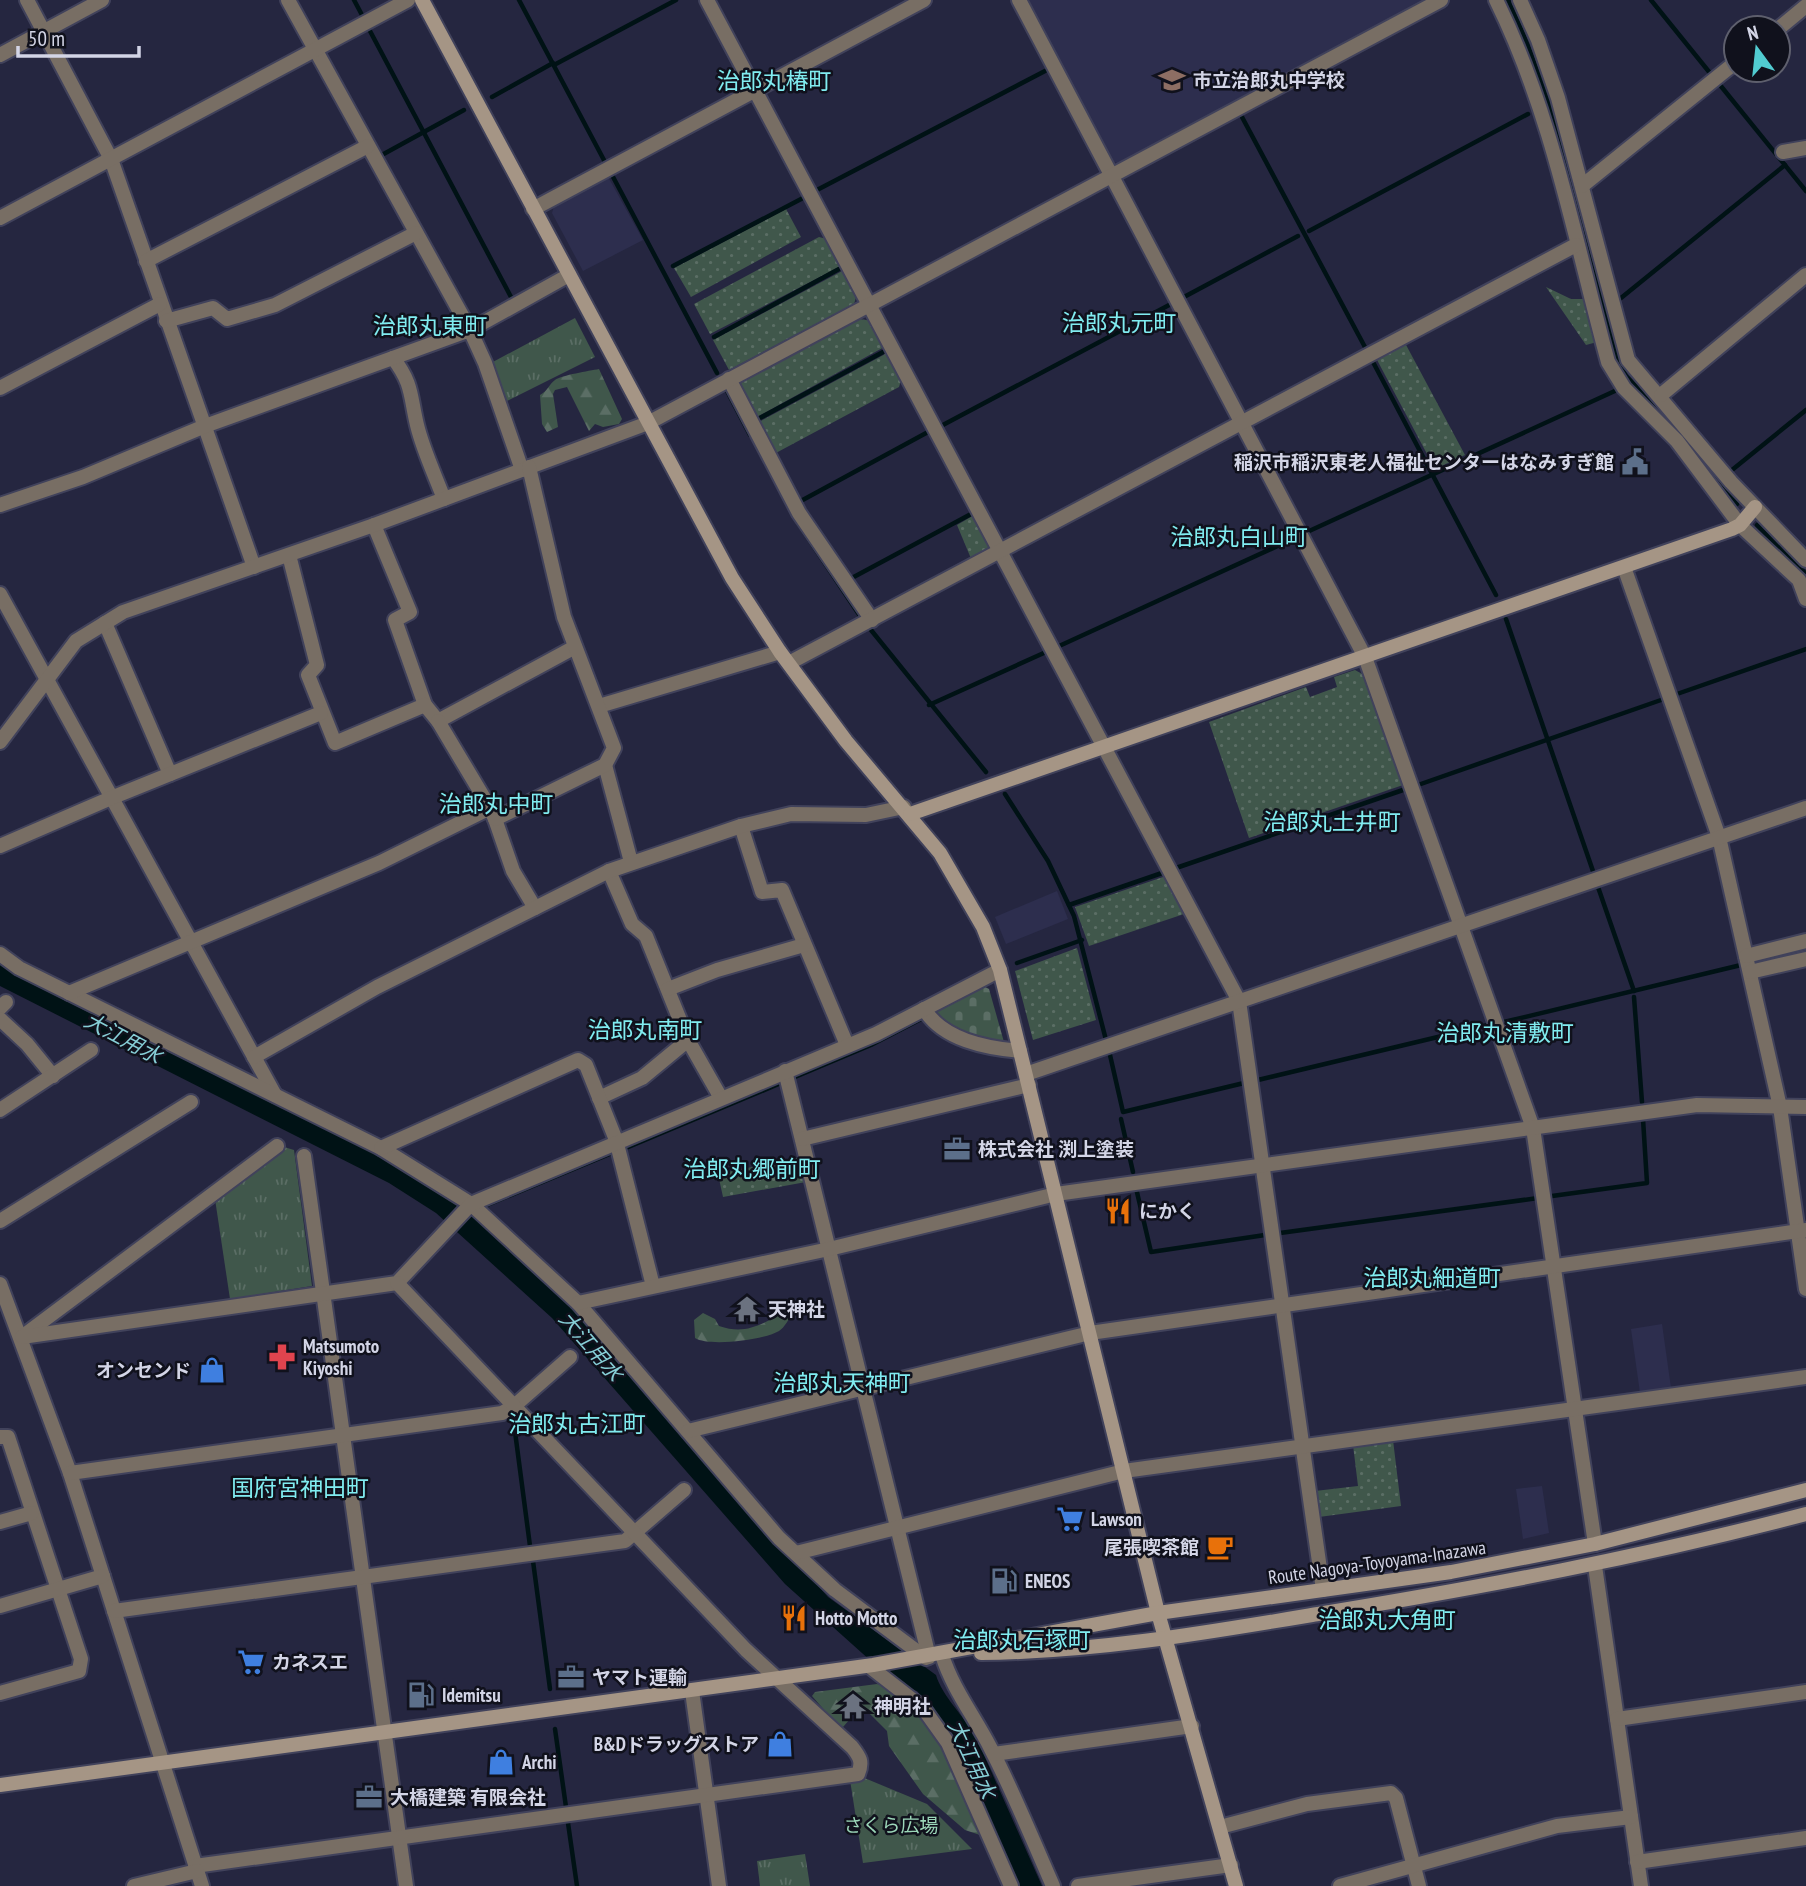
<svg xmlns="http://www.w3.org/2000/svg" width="1806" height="1886" font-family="'PT Sans Narrow','Noto Sans JP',sans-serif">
<defs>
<pattern id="grass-dots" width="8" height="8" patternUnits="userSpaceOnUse" patternTransform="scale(1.75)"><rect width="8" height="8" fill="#40574b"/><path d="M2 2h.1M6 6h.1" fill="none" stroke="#5b6e65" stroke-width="1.8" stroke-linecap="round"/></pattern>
<pattern id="forest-firs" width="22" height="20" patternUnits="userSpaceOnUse" patternTransform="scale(1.75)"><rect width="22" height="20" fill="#40574b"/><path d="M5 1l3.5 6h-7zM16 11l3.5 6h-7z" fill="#5b6e65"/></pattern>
<pattern id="cemetery-stones" width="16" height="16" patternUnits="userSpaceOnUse" patternTransform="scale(1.75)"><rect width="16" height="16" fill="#40574b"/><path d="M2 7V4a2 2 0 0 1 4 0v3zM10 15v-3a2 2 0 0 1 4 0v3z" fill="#5b6e65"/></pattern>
<pattern id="park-tufts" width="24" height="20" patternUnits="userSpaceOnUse" patternTransform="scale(1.75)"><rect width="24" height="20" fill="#40574b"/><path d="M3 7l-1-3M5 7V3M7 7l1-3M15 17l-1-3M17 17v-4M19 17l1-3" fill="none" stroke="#5b6e65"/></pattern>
</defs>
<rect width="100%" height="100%" fill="#252640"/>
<!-- built -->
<g fill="#2d2e4e">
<path d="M1024,0H1428L1121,164L1110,161Z"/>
<path d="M607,175L643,240L583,271L552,213L555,203Z"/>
<path d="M1057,891L1068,919L1006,944L995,917Z"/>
<path d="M1662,1324L1671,1388L1640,1393L1631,1329Z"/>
<path d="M1542,1486L1549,1533L1523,1539L1516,1489Z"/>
</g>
<!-- grass -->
<g fill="url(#grass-dots)">
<path d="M786,209L801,237L691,297L674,268Z"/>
<path d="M819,237L827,239L841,266L710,334L694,304Z"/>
<path d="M844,270L857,294L854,304L729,370L713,340Z"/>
<path d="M1546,287L1571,299H1585L1597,342L1586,345Z"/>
<path d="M859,319L873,321L886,346L755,418L737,384Z"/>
<path d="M1405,343L1465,455L1435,469L1376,358Z"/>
<path d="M889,352L902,377L899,387L774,454L757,423Z"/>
<path d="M976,514L992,545L988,553L972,561L957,525Z"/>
<path d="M1355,670L1364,675L1403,785L1249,838L1209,722L1306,687L1310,697L1337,687L1334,677Z"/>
<path d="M1166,876L1187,913L1089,946L1075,907Z"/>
<path d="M1077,948L1096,1020L1033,1040L1015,971Z"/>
<path d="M801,1157L806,1182L723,1197L718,1174Z"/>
<path d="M1393,1440L1401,1506L1319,1517L1315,1491L1358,1486L1353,1445Z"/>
</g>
<!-- forest -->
<g fill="url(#forest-firs)">
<path d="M599,369L622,419L619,424L603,427L595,424L589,431L567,387L555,390L553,394L558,427L547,432L542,424L540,395C548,391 549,384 555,380C562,375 589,371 599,369Z"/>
<path d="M786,1312L792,1313C790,1318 784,1328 779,1331C764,1340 709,1347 695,1338L694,1320L703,1313L715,1319L719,1326C747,1336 762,1323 786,1312Z"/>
<path d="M877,1684C928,1692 962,1790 982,1832L980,1835L965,1830L923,1794L889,1746L887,1731L859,1703L851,1701L846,1706L850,1719L843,1727H839L812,1696L815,1692Z"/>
</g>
<!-- cemetery -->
<path fill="url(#cemetery-stones)" d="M981,985L989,989L1004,1042L1002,1045L982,1043L936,1018L934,1011Z"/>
<!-- park -->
<g fill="url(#park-tufts)">
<path d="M575,318L595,357L505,402L491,363Z"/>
<path d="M284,1147L294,1150L312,1286L230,1299L215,1199Z"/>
<path d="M862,1777L927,1804L972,1849L863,1863L850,1780Z"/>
<path d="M805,1854L810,1886H760L757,1861Z"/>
</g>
<!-- water -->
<path fill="#001215" d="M0,962L82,1009L389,1161L460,1203L567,1301L828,1597L936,1675C942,1696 964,1716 976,1737L1042,1886H1018L946,1726L917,1691L907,1688L872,1662L785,1584L552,1318L436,1213L389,1183L0,986Z"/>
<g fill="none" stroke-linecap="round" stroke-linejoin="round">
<!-- stream -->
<g stroke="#001215" stroke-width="4.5">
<path d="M354,0L362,15"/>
<path d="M519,0L605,162"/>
<path d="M1508,0C1561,112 1585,239 1617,359L1626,376L1668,418"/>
<path d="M1651,0L1710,73"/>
<path d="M370,31L511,297"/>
<path d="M554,65L676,0"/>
<path d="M1720,85L1806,191"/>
<path d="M492,97L553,63"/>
<path d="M1242,117L1366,349"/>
<path d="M380,156L464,110"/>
<path d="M612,175L717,373"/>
<path d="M817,190L1045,71"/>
<path d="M1309,231L1528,114"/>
<path d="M673,266L803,198"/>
<path d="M1184,297L1298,236"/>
<path d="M1621,298L1785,165"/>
<path d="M714,337L839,269"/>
<path d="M1373,362L1496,595"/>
<path d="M726,389L750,435"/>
<path d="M758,419L883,352"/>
<path d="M941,426L1171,304"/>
<path d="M1692,446L1717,482L1737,504"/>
<path d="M1732,470L1806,410"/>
<path d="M799,502L928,432"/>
<path d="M798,523L860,616"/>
<path d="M1757,525L1806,574"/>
<path d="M1307,532L1617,390"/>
<path d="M850,579L971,514"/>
<path d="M1506,619L1594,874"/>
<path d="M871,630L986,772"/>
<path d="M1057,647L1295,538"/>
<path d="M1677,694L1806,649"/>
<path d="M929,705L1046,652"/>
<path d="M1418,785L1661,700"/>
<path d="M1005,794L1048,861L1074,916L1106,1040"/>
<path d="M1176,868L1403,790"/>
<path d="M1598,887L1634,991"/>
<path d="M1069,905L1162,873"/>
<path d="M1756,961L1806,949"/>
<path d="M1017,963L1082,940"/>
<path d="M1634,997L1642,1102"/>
<path d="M1504,1022L1741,965"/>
<path d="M1110,1055L1123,1112L1244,1083"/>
<path d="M795,1077L871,1045L923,1018"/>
<path d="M1258,1080L1488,1025"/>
<path d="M1121,1119L1133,1172"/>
<path d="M626,1148L781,1083"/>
<path d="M1136,1188L1151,1252L1265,1235"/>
<path d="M1552,1196L1647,1183L1643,1119"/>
<path d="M487,1205L612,1153"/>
<path d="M1280,1233L1538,1198"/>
<path d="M514,1424L530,1546"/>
<path d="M533,1561L550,1689"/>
<path d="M555,1729L566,1807"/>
<path d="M568,1823L577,1886"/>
</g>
<!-- street casing -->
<g stroke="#41425b" stroke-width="18">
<g id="street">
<path d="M27,0L111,159L254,567"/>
<path d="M288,0L470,330L485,363L522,470"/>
<path d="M707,0L1239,1001L1323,1590"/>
<path d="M1019,0L1365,657L1533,1128L1595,1544"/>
<path d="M1496,0C1552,113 1575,241 1608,362L1624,388L1677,441L1740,525L1799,580L1806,599"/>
<path d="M1520,0L1538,40L1558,98L1628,360L1731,482L1806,560"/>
<path d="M1778,29L1806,6"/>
<path d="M0,55L102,0"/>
<path d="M1783,152L1806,148"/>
<path d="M1582,186L1736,62"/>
<path d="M533,209L924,0"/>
<path d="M0,218L408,0"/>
<path d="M146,261L368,146"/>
<path d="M166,321L213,308L227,319L275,305L416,233"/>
<path d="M393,358C413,384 410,396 417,425C423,450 435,475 444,499"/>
<path d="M729,379L799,513L872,620"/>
<path d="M0,388L160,304"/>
<path d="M1661,395L1806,275"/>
<path d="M0,505L83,477L205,426L470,330L569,275"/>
<path d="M374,525L410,612L395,620L425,705"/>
<path d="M289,555L317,665L308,675L335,743L425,705L438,721L575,647"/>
<path d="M1624,567L1719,837L1780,1107L1806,1289"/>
<path d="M0,594L275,1095"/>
<path d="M105,623L170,774"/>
<path d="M789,663L1576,245"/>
<path d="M599,706L780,652"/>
<path d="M438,721L490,808"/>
<path d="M0,742L76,641L123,612L374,525L648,423L1441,0"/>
<path d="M605,765L631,862"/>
<path d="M495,819L513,871L535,908"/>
<path d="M741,826L762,892L782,890L847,1045"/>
<path d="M0,846L111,798L321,713"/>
<path d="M609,871L632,924L646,936L688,1040L721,1098"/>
<path d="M0,954L19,968L381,1148L471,1204L578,1303L779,1538L835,1590L926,1658"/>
<path d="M1746,956L1806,941"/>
<path d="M1750,972L1806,959"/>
<path d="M668,989L717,970L804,945"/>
<path d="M69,993L379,863L490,808L495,819L605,765L614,748L564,617L529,467"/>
<path d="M0,1008L6,1002"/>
<path d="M924,1009C943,1040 986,1048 1020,1051"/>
<path d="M0,1019L27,1044L53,1076"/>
<path d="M254,1057L377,987L609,871L741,826L791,814L866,815L904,807"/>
<path d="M785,1071L929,1657"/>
<path d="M1026,1074L1806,808"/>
<path d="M599,1098L642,1078L688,1040"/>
<path d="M0,1110L91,1050"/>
<path d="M802,1139L1029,1085"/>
<path d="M381,1148L578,1060L586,1065L616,1140L653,1286"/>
<path d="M304,1156L406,1886"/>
<path d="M0,1221L191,1102"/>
<path d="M0,1284L70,1473L202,1886"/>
<path d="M578,1303L829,1249L1056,1194L1697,1105L1806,1107"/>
<path d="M23,1336L277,1146"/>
<path d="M22,1337L397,1283L471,1204L876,1034L1000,970"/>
<path d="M688,1431L1090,1333L1806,1230"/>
<path d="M0,1437H8L81,1659L79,1671L0,1693"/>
<path d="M70,1473L502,1413L513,1407L570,1357"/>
<path d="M0,1522L32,1513"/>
<path d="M796,1553L1124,1471L1806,1377"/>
<path d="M1595,1566L1641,1886"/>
<path d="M0,1606L103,1576"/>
<path d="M114,1611L625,1541L684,1490"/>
<path d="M942,1655C953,1690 975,1717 991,1749C1014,1793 1033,1841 1053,1886"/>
<path d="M869,1666L923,1708L948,1743L1011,1886"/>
<path d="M692,1691L719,1886"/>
<path d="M1617,1719L1806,1692"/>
<path d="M994,1754L1192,1726"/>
<path d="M1220,1827L1307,1804L1391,1793L1396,1798L1419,1886"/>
<path d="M1637,1862L1806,1838"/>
<path d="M195,1866L858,1774C863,1762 860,1757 852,1747L746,1650L397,1283"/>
<path d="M134,1886L197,1871"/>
<path d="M1078,1886L1231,1865"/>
<path d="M1340,1886L1557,1826L1631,1817"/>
</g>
</g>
<!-- secondary casing -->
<g stroke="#41425b" stroke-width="18">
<g id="secondary">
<path d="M422,0L732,578L780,652L846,741L940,853L983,927L1000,970L1158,1613L1236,1886"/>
<path d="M910,814L1732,529L1740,525L1755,507"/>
<path d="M981,1653C1095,1652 1205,1633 1318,1614C1484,1587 1642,1557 1806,1514"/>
<path d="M0,1785L873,1665L1158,1613L1451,1572L1595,1544L1806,1490"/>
</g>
</g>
<!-- street -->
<use href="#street" stroke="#786e64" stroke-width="14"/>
<!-- secondary -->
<use href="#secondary" stroke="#a59585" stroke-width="14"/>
</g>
<!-- icons -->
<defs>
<g id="school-bare" transform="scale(2.1)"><path d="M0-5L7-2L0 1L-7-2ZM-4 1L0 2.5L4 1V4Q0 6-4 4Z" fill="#8d6e63" stroke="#10111c" stroke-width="2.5" paint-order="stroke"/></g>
<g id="civic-bare" transform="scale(2.1)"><path d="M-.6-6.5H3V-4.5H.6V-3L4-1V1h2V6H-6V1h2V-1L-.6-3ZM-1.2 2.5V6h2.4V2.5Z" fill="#5c6f8a" stroke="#10111c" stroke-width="2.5" paint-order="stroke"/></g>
<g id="office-bare" transform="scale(2.1)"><path d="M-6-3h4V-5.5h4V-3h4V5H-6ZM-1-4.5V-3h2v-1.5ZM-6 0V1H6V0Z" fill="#5c6f8a" stroke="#10111c" stroke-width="2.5" paint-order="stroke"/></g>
<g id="restaurant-bare" transform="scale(2.1)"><path d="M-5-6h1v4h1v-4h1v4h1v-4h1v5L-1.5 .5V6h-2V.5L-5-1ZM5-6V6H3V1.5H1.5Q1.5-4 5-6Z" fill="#e8710a" stroke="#10111c" stroke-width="2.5" paint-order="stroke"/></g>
<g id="temple-bare" transform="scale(2.1)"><path d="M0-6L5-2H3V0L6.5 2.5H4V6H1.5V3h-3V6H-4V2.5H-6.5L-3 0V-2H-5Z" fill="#6b7280" stroke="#10111c" stroke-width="2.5" paint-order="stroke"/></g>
<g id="pharmacy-bare" transform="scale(2.1)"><path d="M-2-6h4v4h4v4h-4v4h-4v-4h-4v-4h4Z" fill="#e0444e" stroke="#10111c" stroke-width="2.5" paint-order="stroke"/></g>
<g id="shop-bare" transform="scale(2.1)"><path d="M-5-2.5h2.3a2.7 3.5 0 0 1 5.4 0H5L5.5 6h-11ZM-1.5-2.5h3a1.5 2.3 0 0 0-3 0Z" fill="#3f7fe0" stroke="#10111c" stroke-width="2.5" paint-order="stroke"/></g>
<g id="supermarket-bare" transform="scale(2.1)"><path d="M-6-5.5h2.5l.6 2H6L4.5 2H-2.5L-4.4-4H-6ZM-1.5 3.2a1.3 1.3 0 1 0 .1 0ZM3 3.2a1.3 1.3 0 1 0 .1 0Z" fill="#3f7fe0" stroke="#10111c" stroke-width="2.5" paint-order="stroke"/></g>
<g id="cafe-bare" transform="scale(2.1)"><path d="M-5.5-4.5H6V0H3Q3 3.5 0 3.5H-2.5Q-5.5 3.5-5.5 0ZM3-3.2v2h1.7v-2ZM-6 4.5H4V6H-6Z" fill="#e8710a" stroke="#10111c" stroke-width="2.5" paint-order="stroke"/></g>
<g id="fuel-bare" transform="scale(2.1)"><path d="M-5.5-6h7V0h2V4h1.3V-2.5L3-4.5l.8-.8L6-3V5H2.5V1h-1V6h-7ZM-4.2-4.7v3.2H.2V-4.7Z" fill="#5c6f8a" stroke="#10111c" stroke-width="2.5" paint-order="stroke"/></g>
</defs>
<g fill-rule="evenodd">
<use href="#school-bare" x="1172" y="80"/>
<use href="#civic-bare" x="1635" y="462"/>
<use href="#office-bare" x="957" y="1149"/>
<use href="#restaurant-bare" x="1118" y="1211"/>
<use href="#temple-bare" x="747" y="1309"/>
<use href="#pharmacy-bare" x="282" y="1357"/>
<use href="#shop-bare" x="212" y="1370"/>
<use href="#supermarket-bare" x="1070" y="1519"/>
<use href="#cafe-bare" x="1220" y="1547"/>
<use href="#fuel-bare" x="1004" y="1581"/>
<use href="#restaurant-bare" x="794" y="1618"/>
<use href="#supermarket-bare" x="251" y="1662"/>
<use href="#office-bare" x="571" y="1677"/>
<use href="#fuel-bare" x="421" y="1695"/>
<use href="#temple-bare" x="853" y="1706"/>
<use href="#shop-bare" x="780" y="1744"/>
<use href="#shop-bare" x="501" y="1762"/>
<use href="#office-bare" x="369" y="1797"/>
</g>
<g text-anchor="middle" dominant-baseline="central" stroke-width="5" stroke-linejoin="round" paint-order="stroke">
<!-- poi labels -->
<g font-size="19" font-weight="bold" fill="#d3d5e6" stroke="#10111c" text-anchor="start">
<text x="1193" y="80">市立治郎丸中学校</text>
<text x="1614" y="462" text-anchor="end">稲沢市稲沢東老人福祉センターはなみすぎ館</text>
<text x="978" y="1149">株式会社 渕上塗装</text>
<text x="1139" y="1211">にかく</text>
<text x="768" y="1309">天神社</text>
<text x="303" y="1346">Matsumoto<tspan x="303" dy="22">Kiyoshi</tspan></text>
<text x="191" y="1370" text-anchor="end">オンセンド</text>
<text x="1091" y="1519">Lawson</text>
<text x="1199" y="1547" text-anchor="end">尾張喫茶館</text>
<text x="1025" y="1581">ENEOS</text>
<text x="815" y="1618">Hotto Motto</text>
<text x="272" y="1662">カネスエ</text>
<text x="592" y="1677">ヤマト運輸</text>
<text x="442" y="1695">Idemitsu</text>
<text x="874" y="1706">神明社</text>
<text x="759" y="1744" text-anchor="end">B&amp;Dドラッグストア</text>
<text x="522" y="1762">Archi</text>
<text x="390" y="1797">大橋建築 有限会社</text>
</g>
<!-- street labels -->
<g font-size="19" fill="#d3d5e6" stroke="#10111c">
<text transform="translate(1377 1562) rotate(-8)">Route Nagoya-Toyoyama-Inazawa</text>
</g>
<!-- park labels -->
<g font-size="19" fill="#9cd7b9" stroke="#10111c">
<text x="891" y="1825">さくら広場</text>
</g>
<!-- water labels -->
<g font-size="21" font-style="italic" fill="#86ced6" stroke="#10111c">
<text transform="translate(123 1038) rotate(28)">大江用水</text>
<text transform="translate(591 1346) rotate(49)">大江用水</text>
<text transform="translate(972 1759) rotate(65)">大江用水</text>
</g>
<!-- quarter labels -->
<g font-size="23" fill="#80ecf0" stroke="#10111c">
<text x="774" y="80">治郎丸椿町</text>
<text x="1119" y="322">治郎丸元町</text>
<text x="430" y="325">治郎丸東町</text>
<text x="1239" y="536">治郎丸白山町</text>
<text x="496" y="803">治郎丸中町</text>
<text x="1332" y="821">治郎丸土井町</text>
<text x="645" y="1029">治郎丸南町</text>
<text x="1505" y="1032">治郎丸清敷町</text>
<text x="752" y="1168">治郎丸郷前町</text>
<text x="1432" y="1277">治郎丸細道町</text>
<text x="842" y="1382">治郎丸天神町</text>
<text x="577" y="1423">治郎丸古江町</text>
<text x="300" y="1487">国府宮神田町</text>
<text x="1387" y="1619">治郎丸大角町</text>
<text x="1022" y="1639">治郎丸石塚町</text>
</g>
</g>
<!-- north arrow -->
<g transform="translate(1757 49) rotate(345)"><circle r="33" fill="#10111c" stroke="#5e5f6d" stroke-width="2"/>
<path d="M0-5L12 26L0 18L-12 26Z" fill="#51ccd1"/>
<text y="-10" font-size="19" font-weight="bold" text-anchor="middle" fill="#d3d5e6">N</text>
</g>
<!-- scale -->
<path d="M18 46v10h121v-10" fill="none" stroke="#d3d5e6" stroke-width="3.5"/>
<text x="28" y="46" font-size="21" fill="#d3d5e6" stroke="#10111c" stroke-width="5" paint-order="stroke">50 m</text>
</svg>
